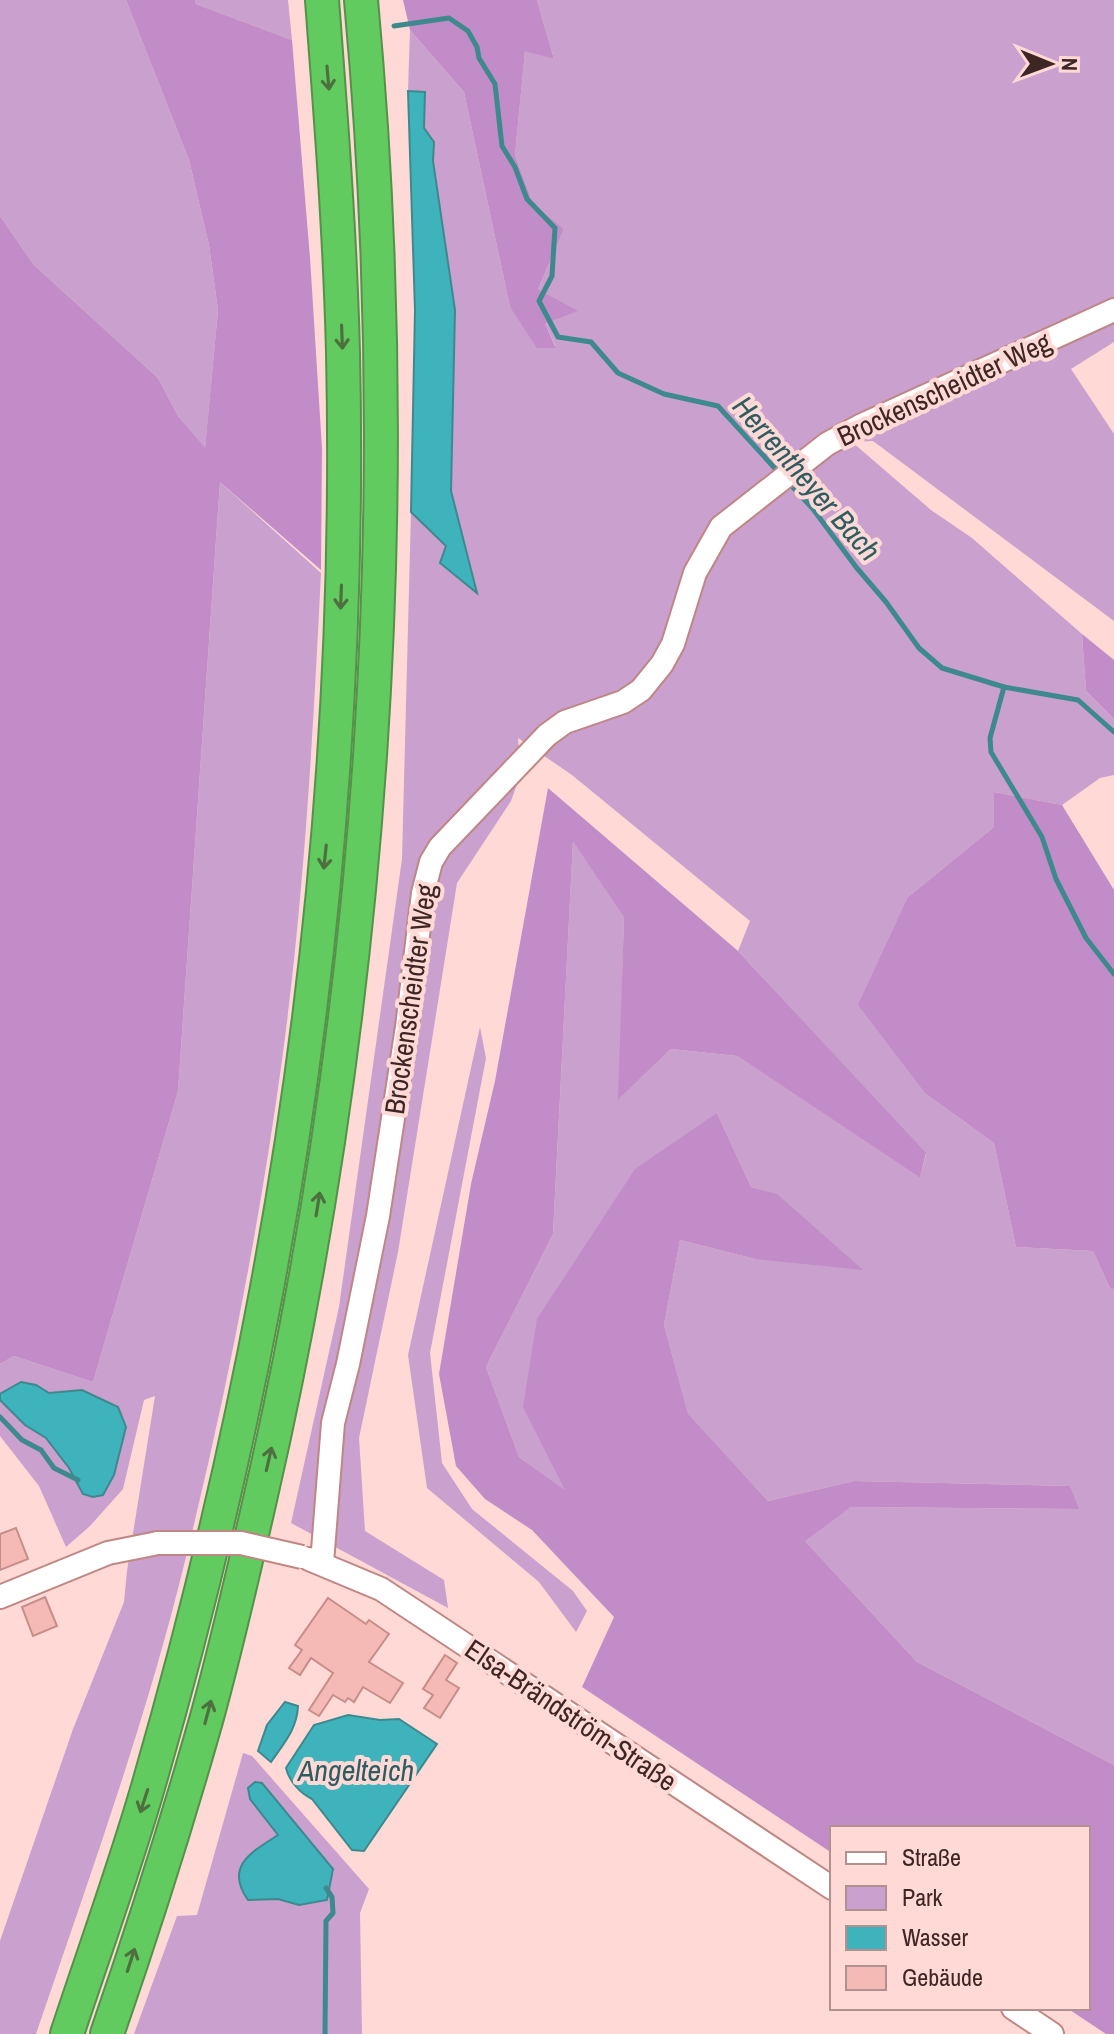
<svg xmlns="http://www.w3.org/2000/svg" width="1114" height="2034" font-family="'Archivo Narrow',sans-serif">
<rect width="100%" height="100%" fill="#fed9d6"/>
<!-- green -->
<g fill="#c9a0ce">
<path d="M0,0H126L189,160L209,245L218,310L205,449L178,416L158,378L34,265L0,216Z"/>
<path d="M195,0H288L292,40L196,4Z"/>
<path d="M537,0H1114V342L1071,369L1114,434V621L873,441L852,442L931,510L972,538L1082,634L1086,691L1114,719V775L1100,778L1062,805L994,792V827L908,897L926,1094L994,1143L1016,1247L1093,1251L1110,1288L1114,1289V1765L917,1662L804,1540L851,1507L1078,1509L1070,1486L854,1481L768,1501L688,1415L664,1325L680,1240L755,1259L778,1195L751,1187L717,1113L566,1491L519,1457L486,1367L553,1234L573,840L624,918L619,1099L671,1049L737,1056L920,1178L926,1154L738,951L750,921L572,775L518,738L521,773L511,801L457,883L398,1252L359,1438L365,1531L444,1580L448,1608L291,1523L339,1307L402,859L411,512L446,546L440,564L476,592L451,491L455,310L433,161L434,142L424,128L425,93L408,91L410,30L464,92L510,307L556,347L545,324L577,311L538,289L564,229L533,203L515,155L525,50L554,59Z"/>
<path d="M220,482L321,573C313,735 304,898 282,1060C259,1228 226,1396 185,1561C146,1721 89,1878 36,2034H0V1941L73,1729L124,1602L127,1571L155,1396L144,1400L123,1489L90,1526L66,1547L39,1486L0,1436V1364L14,1356L93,1382L178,1091Z"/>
<path d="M480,1027L486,1058L430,1353L442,1463L472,1509L573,1591L587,1611L576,1632L539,1582L427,1488L408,1355Z"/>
<path d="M243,1753L252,1756L369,1889L360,1913L362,2034H134L177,1916L197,1915Z"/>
</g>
<!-- forest -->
<g fill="#c18cc7">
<path d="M126,0H195L196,4L292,40L310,258L322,448L321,570L220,482L178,1091L93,1382L14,1356L0,1364V216L34,265L158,378L178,416L205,448L218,310L209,245L189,160Z"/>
<path d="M403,0H537L554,59L525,51L515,155L533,203L564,229L538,289L578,311L545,324L556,348H537L510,307L464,92L410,30Z"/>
<path d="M1082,634L1114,660V719L1086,691Z"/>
<path d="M548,788L738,951L926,1153L920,1178L737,1056L671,1049L618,1100L624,918L573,841L553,1234L486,1367L519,1457L565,1490L523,1407L537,1319L635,1169L717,1113L751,1187L777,1194L863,1270L755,1259L680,1240L664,1325L688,1414L768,1501L854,1481L1070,1486L1079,1509L851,1507L805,1541L917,1662L1114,1765V2034H1106L1067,2008H1088V1828H832V1853L582,1687L614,1617L532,1530L485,1499L456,1466L439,1374L471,1184L495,1081Z"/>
<path d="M994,792L1062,805L1114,890V1289L1110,1288L1093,1251L1016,1247L994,1143L926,1094L858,1005L908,897L994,827Z"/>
</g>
<!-- water -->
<g fill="#3eb3bc" stroke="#3e898e" stroke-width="2">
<path d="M408,91L425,92L424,128L434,142L433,161L455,310L451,491L477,593L440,563L446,546L411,512L415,310Z"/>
<path d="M21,1382L36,1385L49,1393L82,1390L118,1407L126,1427L114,1475L103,1495L93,1497L83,1494L69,1468L46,1438L25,1425L0,1400V1394Z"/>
<path d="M285,1702L298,1706C297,1729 284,1743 271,1762L258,1751L267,1725Z"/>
<path d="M348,1715L380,1720L399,1719L437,1744L364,1851L352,1850L312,1799C300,1793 289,1781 286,1768L314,1725Z"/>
<path d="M255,1782L262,1783L333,1869L327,1900L299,1905L278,1899L248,1900C224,1866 252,1852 278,1835L250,1799L248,1788Z"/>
</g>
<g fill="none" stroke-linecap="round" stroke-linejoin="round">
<!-- stream -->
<g stroke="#3e898e" stroke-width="5">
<path d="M394,26L449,18L468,31L477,47L479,58L495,84L502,146L515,167L527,199L555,228L552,276L539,301L558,337L591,342L618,373L664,394L718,406L781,475"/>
<path d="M788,482L813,509L856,567L886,602L919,648L942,668L1004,687L1078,700L1114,732"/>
<path d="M1004,687L990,738L991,752L1042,837L1056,879L1086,938L1114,974"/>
<path d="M0,1417L22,1440L41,1450L54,1468L78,1480"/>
<path d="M325,2034L326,1921L333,1913L332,1897L326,1888"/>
</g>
</g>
<!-- building -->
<g fill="#f6bab6" stroke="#c68d89" stroke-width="2">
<path d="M16,1528L28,1559L0,1570V1534Z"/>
<path d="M45,1597L57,1626L33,1636L22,1607Z"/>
<path d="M328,1598L366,1624L369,1620L389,1634L369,1662L403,1683L390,1703L363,1687L354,1702L348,1698L345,1702L333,1695L319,1716L309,1710L333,1673L311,1658L300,1675L289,1668L302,1650L295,1645Z"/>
<path d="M445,1655L457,1663L446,1680L459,1688L440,1718L424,1708L433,1695L423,1689Z"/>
</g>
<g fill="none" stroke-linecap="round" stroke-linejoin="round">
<!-- minor casing -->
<g stroke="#bf8683" stroke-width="26">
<g id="minor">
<path d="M309,1559L381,1589L832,1888"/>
<path d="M322,1563L333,1423L348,1364L378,1216L407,1027L423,893L431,862L440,847L547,735L565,722L623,702L641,690L662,664L673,644L695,573L721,527L827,444L862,425L1114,310"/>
<path d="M0,1597L108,1553L158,1543"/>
<path d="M1013,2008L1052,2034"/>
</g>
</g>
<!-- highway casing -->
<g stroke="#55914a" stroke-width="36">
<g id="highway">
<path d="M67,2034C94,1952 124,1870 148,1787C195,1625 235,1459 266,1293C324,984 350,666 343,352C340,235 331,117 322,0"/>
<path d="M107,2034C143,1930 177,1823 207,1717C227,1644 244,1570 261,1495C373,1007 407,499 361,0"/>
</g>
</g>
<!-- minor -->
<use href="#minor" stroke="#fff" stroke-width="22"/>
<!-- highway -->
<use href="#highway" stroke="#62cb5f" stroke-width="32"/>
<!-- minor-bridge casing -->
<g stroke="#bf8683" stroke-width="26" stroke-linecap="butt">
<path id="minor-bridge" d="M158,1543H241L302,1557"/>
</g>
<!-- minor-bridge -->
<use href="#minor-bridge" stroke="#fff" stroke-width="22"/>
</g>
<!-- one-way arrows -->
<defs><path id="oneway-shaft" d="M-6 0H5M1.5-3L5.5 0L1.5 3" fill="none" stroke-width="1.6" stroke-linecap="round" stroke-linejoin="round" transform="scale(2)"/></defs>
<g stroke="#4e703f">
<use href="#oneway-shaft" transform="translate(328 78) rotate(85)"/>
<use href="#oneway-shaft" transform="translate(342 337) rotate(88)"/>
<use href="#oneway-shaft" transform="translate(341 597) rotate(92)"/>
<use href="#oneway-shaft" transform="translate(325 857) rotate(96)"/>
<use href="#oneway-shaft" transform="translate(318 1204) rotate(-81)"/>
<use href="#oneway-shaft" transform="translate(269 1459) rotate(-77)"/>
<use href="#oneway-shaft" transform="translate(208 1712) rotate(-75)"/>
<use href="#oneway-shaft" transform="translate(144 1801) rotate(108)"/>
<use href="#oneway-shaft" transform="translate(131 1960) rotate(-72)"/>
</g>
<g text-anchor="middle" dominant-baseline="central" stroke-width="8" stroke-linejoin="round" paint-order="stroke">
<!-- street labels -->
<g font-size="28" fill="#3d2624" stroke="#fed9d6">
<text transform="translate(944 389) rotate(-25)">Brockenscheidter Weg</text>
<text transform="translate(410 999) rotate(-82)">Brockenscheidter Weg</text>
<text transform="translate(571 1715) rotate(34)">Elsa-Brändström-Straße</text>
</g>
<!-- water labels -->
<g font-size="30" font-style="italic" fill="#2d5d61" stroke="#fed9d6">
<text transform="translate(807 478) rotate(49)">Herrentheyer Bach</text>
<text x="356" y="1770">Angelteich</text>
</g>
</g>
<!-- legend -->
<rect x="830" y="1826" width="260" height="184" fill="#fed9d6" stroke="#b1918f" stroke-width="2"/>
<rect x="846" y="1852" width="40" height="12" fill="#ffffff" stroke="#b1918f" stroke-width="2"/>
<text x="902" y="1866" font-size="24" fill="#3d2624">Straße</text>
<rect x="846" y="1886" width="40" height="24" fill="#c9a0ce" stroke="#b1918f" stroke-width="2"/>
<text x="902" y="1906" font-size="24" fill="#3d2624">Park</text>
<rect x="846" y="1926" width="40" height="24" fill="#3eb3bc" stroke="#b1918f" stroke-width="2"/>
<text x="902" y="1946" font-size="24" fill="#3d2624">Wasser</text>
<rect x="846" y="1966" width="40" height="24" fill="#f6bab6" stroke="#b1918f" stroke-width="2"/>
<text x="902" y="1986" font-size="24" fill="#3d2624">Gebäude</text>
<!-- north arrow -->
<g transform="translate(1050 64) rotate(91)" stroke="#fed9d6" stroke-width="6" paint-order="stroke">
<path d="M0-6L14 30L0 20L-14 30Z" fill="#3d2624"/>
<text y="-12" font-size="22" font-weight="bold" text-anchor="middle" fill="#3d2624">N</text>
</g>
</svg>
